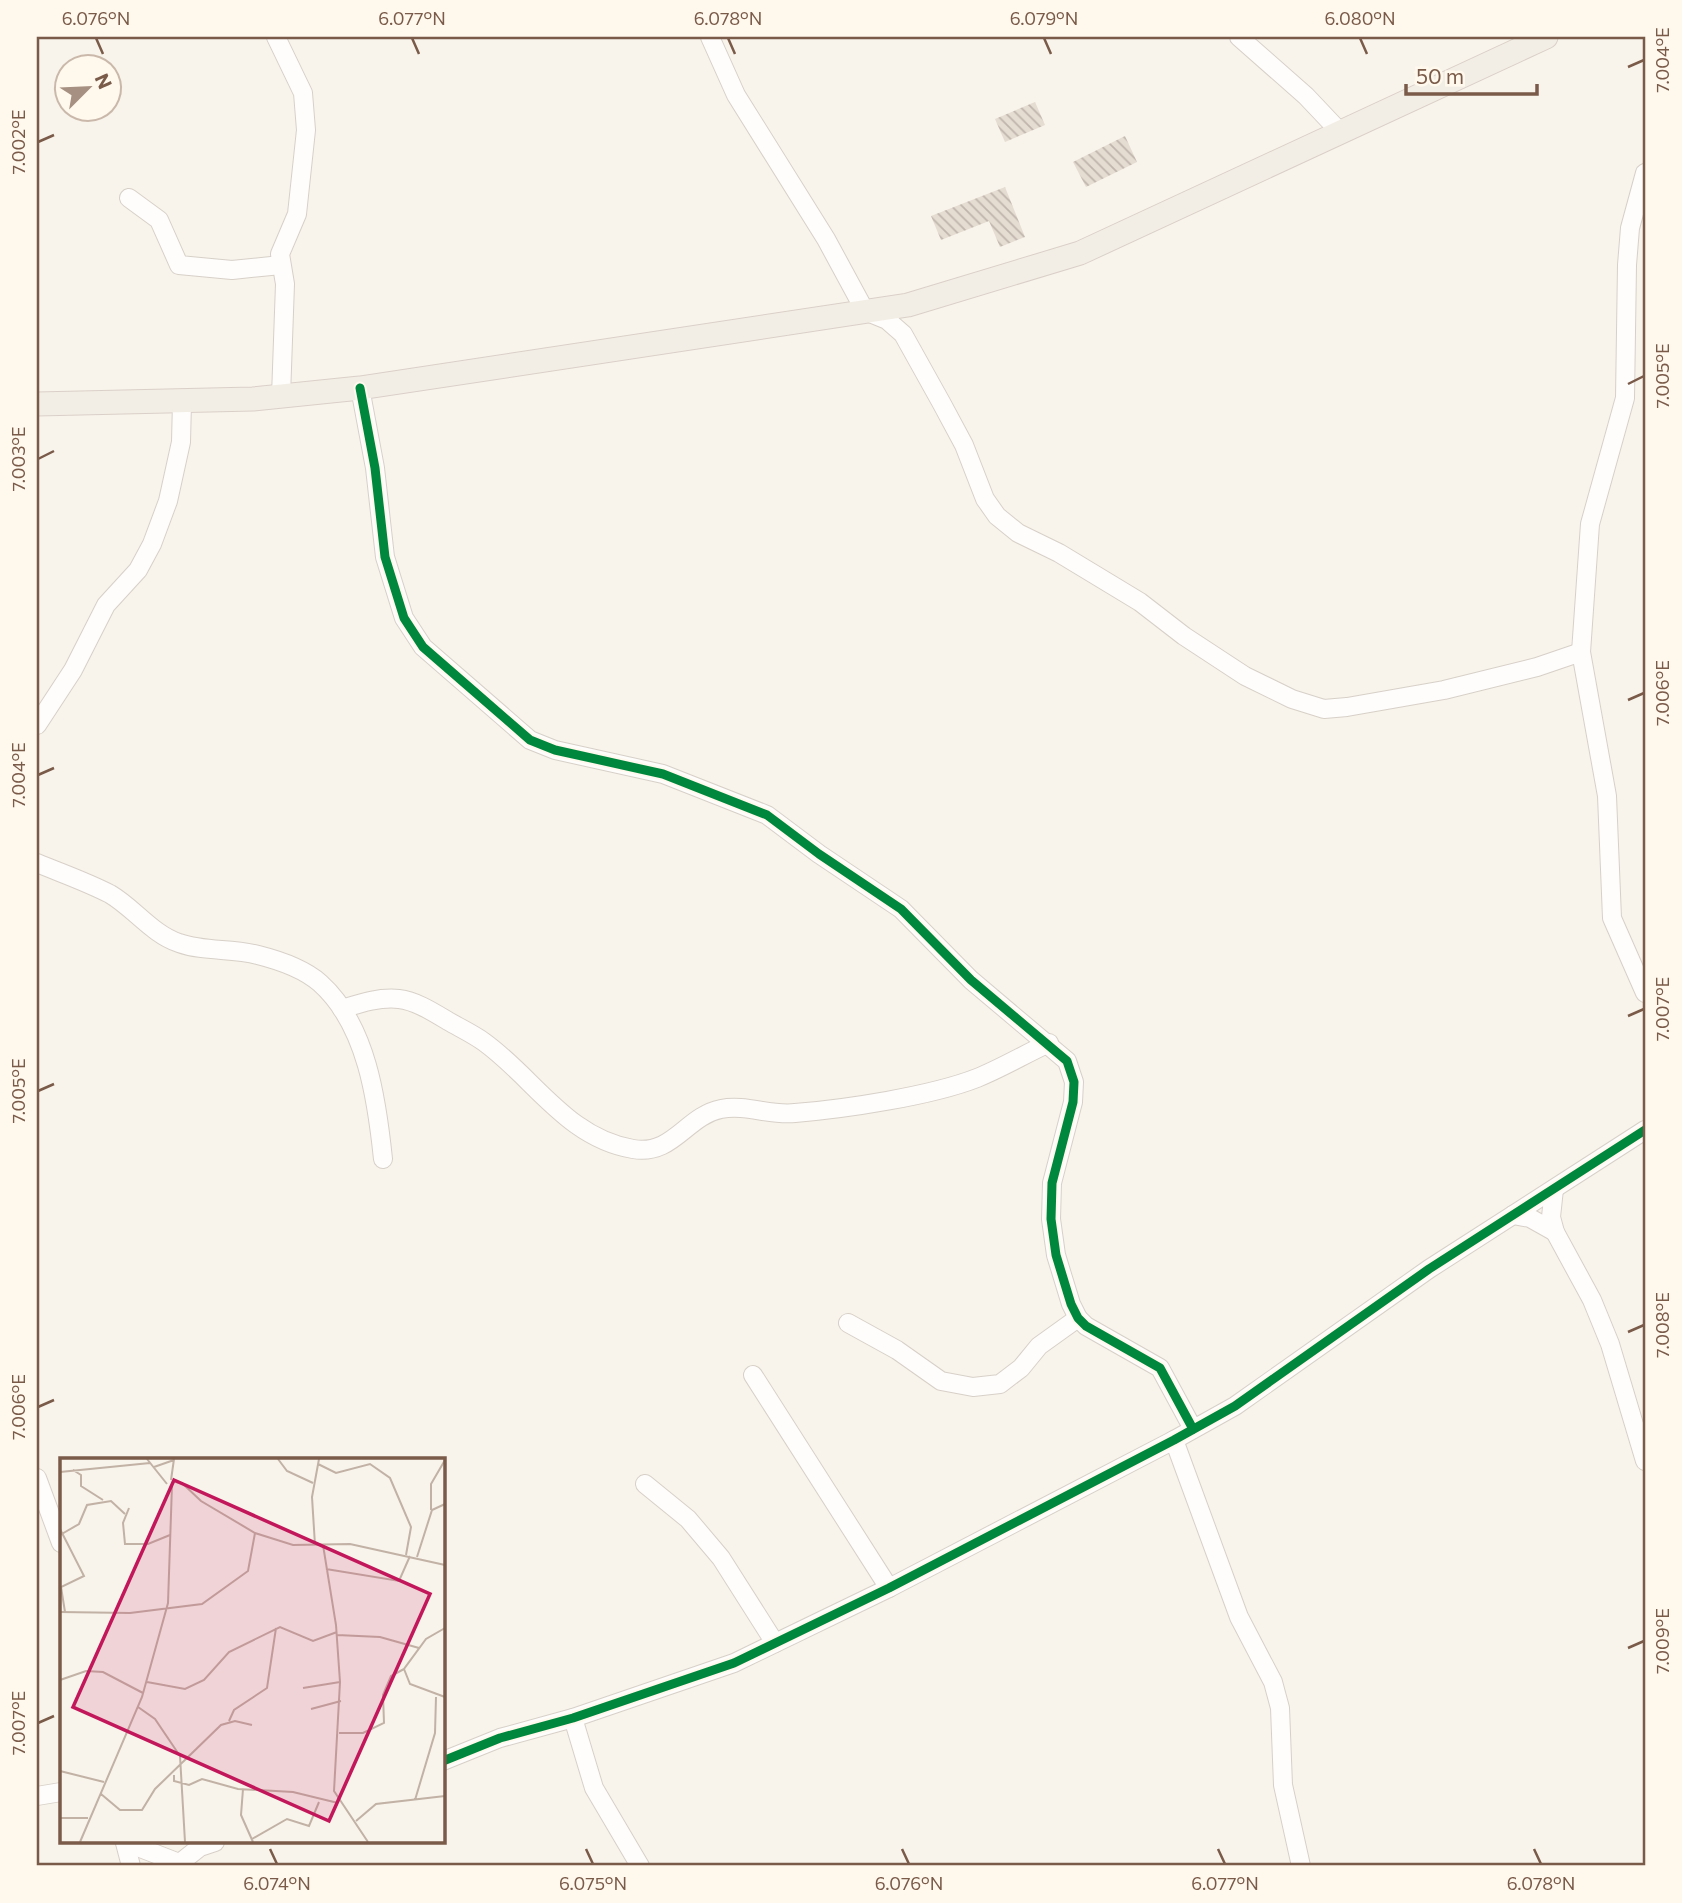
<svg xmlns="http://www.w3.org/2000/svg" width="1682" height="1903" font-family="Commissioner,sans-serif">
<defs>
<pattern id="building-back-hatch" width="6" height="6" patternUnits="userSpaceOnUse" patternTransform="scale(1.75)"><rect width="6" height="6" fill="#e5dcd2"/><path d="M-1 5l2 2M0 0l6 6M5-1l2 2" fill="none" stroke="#bfb5ac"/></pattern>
</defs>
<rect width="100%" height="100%" fill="#f8f4eb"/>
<!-- building -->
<g fill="url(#building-back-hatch)">
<path d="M1035,102L1045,125L1005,142L995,119Z"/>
<path d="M1125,136L1137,162L1086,187L1073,162Z"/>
<path d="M1005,187L1025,237L1000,247L989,221L941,240L931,216Z"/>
</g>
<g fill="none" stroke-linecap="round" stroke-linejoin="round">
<!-- minor casing -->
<g stroke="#d7d0c8" stroke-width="20">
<g id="minor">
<path d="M276,37L303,93L306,130L297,214L280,254L285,284L281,396"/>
<path d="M710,37L736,95L826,239L865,311L887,320L903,334L942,404L964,445L985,499L997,516L1018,533L1059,553L1140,602L1184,636L1245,676L1292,699L1324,709L1347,707L1444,690L1537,667L1581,652"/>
<path d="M1239,37L1306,96L1341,133"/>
<path d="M1645,173L1630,228L1627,265L1625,398L1590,524L1581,652L1607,796L1612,918L1645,993"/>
<path d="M129,198L159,220L179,265L232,270L281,265"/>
<path d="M360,388L375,468L385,557L404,618L423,647L530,740L555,750L663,774L767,815L819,854L901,909L971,980L1067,1061L1074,1082L1073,1102L1052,1183L1051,1219L1056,1255L1071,1304L1078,1318L1086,1326L1160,1368L1193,1429"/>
<path d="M37,725L73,670L106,605L138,570L152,544L168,501L181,442L182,402"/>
<path d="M37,863C61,873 87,882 110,894C134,908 152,934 179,943C204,952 232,948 258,955C278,960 304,969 320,983C367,1025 377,1101 383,1159"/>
<path d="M342,1009C361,1003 379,997 399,999C416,1001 433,1012 448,1021C460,1028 473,1034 484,1042C534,1078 567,1138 633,1149C673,1156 686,1116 721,1109C746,1104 770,1116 795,1113C845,1109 931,1096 977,1078C1002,1068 1025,1054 1049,1043"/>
<path d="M1554,1189L1551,1217L1555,1232L1592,1300L1610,1344L1645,1461"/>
<path d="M1513,1215L1530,1218L1555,1232"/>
<path d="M848,1323L897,1350L941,1381L973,1387L1000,1384L1021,1368L1039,1346L1078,1318"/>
<path d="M753,1375L889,1588"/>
<path d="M1174,1440L1239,1617L1273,1682L1280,1708L1283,1785L1301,1866"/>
<path d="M37,1478L61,1543"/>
<path d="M645,1484L688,1519L721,1558L775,1643"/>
<path d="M573,1718L594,1788L640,1866"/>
<path d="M443,1761L500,1738L573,1718L734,1663L889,1588L1174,1440L1235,1406L1429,1269L1645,1130"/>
<path d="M37,1796L61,1792"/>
<path d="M125,1842L179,1863"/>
<path d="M125,1843L131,1866"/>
<path d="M176,1866L200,1847L215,1842"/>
</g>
</g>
<!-- major casing -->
<g stroke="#dad0c9" stroke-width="25">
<path id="major" d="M37,404L253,399L360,388L908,305L1080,253L1546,37"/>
</g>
<!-- minor -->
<use href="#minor" stroke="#fefdfc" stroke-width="18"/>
<!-- major -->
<use href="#major" stroke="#f3eee5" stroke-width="23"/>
<!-- cycleway casing -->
<g stroke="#fff8ed" stroke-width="13">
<g id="cycleway">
<path d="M360,388L375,468L385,557L404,618L423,647L530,740L555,750L663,774L767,815L819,854L901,909L971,980L1067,1061L1074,1082L1073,1102L1052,1183L1051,1219L1056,1255L1071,1304L1078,1318L1086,1326L1160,1368L1193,1429"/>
<path d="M443,1761L500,1738L573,1718L734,1663L889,1588L1174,1440L1235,1406L1429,1269L1645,1130"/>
</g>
</g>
<!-- cycleway -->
<use href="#cycleway" stroke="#00873e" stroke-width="9"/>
</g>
<!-- ticks -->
<path fill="none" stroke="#7a5a48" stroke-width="2.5" d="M96,38L103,54M412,38L419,54M728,38L735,54M1044,38L1051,54M1360,38L1367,54M1628,67L1644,60M38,142L54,135M1628,384L1644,376M38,459L54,451M1628,700L1644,693M38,775L54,768M1628,1016L1644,1009M38,1091L54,1084M1628,1332L1644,1325M38,1407L54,1400M1628,1648L1644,1641M38,1723L54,1716M270,1849L277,1864M586,1849L593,1864M902,1849L909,1864M1218,1849L1225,1864M1534,1849L1541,1864"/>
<!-- overview -->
<g transform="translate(60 1458)">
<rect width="385" height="385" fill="#f8f4eb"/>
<path fill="none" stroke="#c2b1a5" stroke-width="2" d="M87,1L107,26M218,1L227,13L253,25M258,6L276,15L310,6L330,20L351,69L346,97M94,9L114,2M13,12L21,17V28L43,42M0,14L90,5M111,22L114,1M112,23L123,26L141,43L195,75L233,87L290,86L385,107M69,50L63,65L65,86H88L110,77M371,52V26L385,2M0,71L24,118L1,129L5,154M0,77L19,66L27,47L51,43L65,56M255,87L252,39L259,1M263,87L276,167L280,224L274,333L308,384M357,99L372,52L385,46M266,111L339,123L350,98M0,154L70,155L142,146L188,113L195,75M385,170L366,181L344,211L350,226L385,239M277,177L320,179L359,190M0,222L26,213L43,214L83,235M87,224L125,231L144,222L169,194L220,169L253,183L277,174M243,230L280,224M78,249L95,261L120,298L125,384M251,251L281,243M169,263L174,252L207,230L216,170M279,275H303L324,265L323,237L331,218L344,211M0,313L44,324M114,317V323L129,327L142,321L178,331L233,334L278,345M183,331L181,357L193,384M41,336L60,352H82L95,331L161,267L175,263L192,267M355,342L375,275L376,239M0,360H28M296,363L316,346L385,338M192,381L227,361L249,368L259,344M20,384L82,239L108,145L112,27"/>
<path fill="#c2185b" fill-opacity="0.15" stroke="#c2185b" stroke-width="3.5" d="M114,22L370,136L269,363L13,249Z"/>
<rect width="385" height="385" fill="none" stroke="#7a5a48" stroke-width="3.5"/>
</g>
<!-- border -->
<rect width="1682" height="1903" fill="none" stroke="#fff8ed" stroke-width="77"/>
<!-- north arrow -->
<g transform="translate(88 88) rotate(66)"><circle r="33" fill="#fff8ed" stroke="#cab9ab" stroke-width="2"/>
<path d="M0-5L12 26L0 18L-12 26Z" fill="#a69081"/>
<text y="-10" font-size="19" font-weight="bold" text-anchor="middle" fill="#7a5a48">N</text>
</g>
<!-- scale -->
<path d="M1406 84v10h131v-10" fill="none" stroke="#7a5a48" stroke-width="3.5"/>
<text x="1416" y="84" font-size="21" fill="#7a5a48" stroke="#fff8ed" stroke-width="5" paint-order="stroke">50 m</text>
<rect x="38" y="38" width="1606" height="1826" fill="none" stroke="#7a5a48" stroke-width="2.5"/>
<g font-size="18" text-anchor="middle" fill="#7a5a48">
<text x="96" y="25">6.076°N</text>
<text x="412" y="25">6.077°N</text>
<text x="728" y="25">6.078°N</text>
<text x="1044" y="25">6.079°N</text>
<text x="1360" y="25">6.080°N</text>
<text transform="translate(1663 60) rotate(-90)" y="6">7.004°E</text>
<text transform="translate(19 142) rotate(-90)" y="6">7.002°E</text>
<text transform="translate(1663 376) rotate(-90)" y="6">7.005°E</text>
<text transform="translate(19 459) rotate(-90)" y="6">7.003°E</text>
<text transform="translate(1663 693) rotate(-90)" y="6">7.006°E</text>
<text transform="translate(19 775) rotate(-90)" y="6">7.004°E</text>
<text transform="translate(1663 1009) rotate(-90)" y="6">7.007°E</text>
<text transform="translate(19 1091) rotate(-90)" y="6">7.005°E</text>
<text transform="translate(1663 1325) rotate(-90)" y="6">7.008°E</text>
<text transform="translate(19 1407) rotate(-90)" y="6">7.006°E</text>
<text transform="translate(1663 1641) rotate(-90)" y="6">7.009°E</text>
<text transform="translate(19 1723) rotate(-90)" y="6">7.007°E</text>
<text x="277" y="1890">6.074°N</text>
<text x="593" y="1890">6.075°N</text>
<text x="909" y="1890">6.076°N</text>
<text x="1225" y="1890">6.077°N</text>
<text x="1541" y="1890">6.078°N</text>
</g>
</svg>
